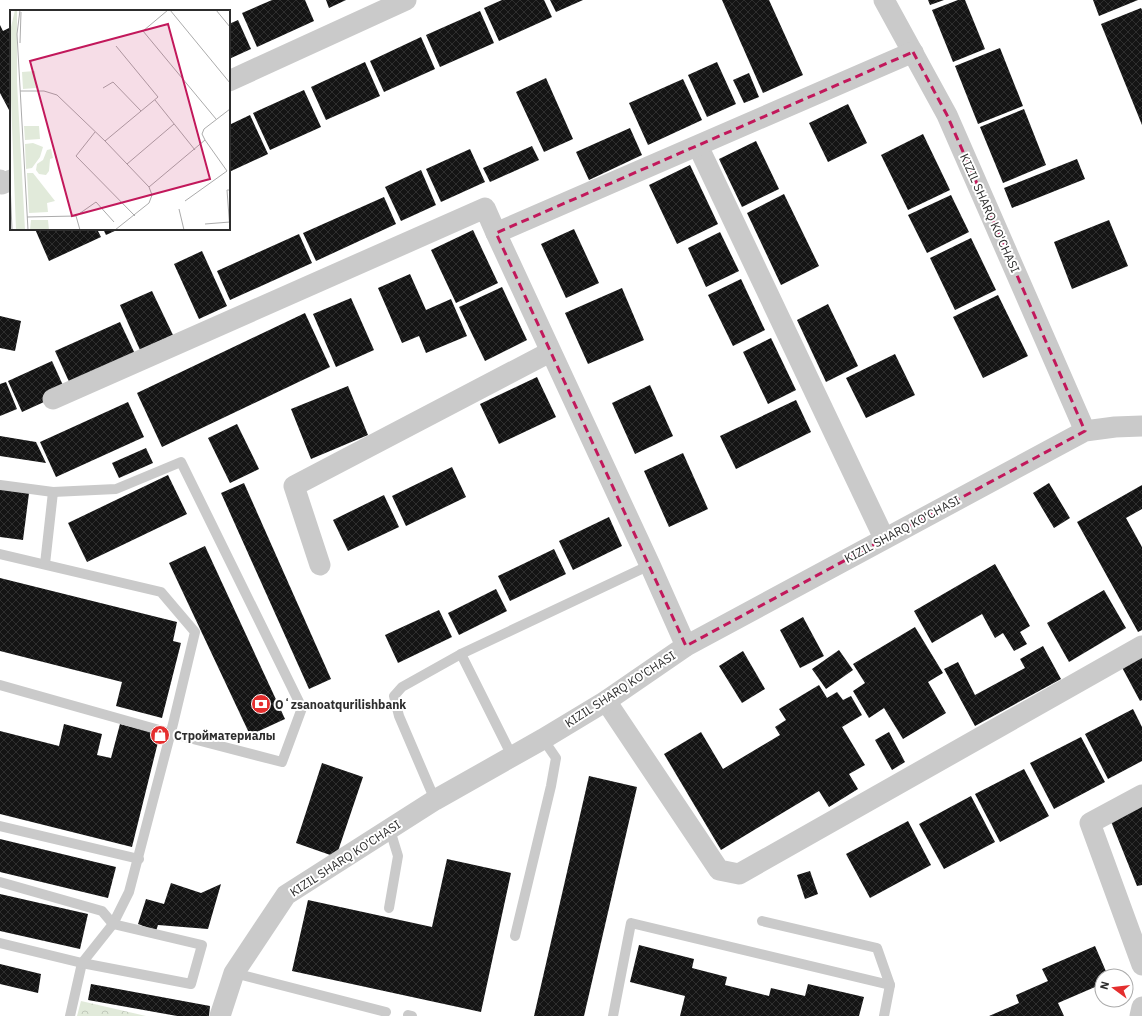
<svg xmlns="http://www.w3.org/2000/svg" width="1142" height="1016" font-family="'IBM Plex Sans',sans-serif">
<defs>
<pattern id="forest-crowns" width="20" height="18" patternUnits="userSpaceOnUse"><rect width="20" height="18" fill="#e1eada"/><path d="M2 6a3 3 0 1 1 6 0M12 15a3 3 0 1 1 6 0" fill="none" stroke="#c1c9bb"/></pattern>
<pattern id="building-cross-hatch" width="8" height="8" patternUnits="userSpaceOnUse"><rect width="8" height="8" fill="#141414"/><path d="M0 0l8 8M0 8l8-8" fill="none" stroke="#2e2e2e"/></pattern>
</defs>
<rect width="100%" height="100%" fill="#fff"/>
<!-- forest -->
<path fill="url(#forest-crowns)" d="M81,1001L146,1016H77Z"/>
<!-- building -->
<g fill="url(#building-cross-hatch)">
<path d="M272,0H305L314,21L257,47L242,13Z"/>
<path d="M326,0H346L329,8Z"/>
<path d="M502,0H544L552,17L499,41L484,8Z"/>
<path d="M550,0H583L556,12Z"/>
<path d="M722,0H769L803,75L763,93Z"/>
<path d="M928,0H944L930,5Z"/>
<path d="M958,0H965L985,49L953,62L932,10Z"/>
<path d="M1093,0H1138L1099,16Z"/>
<path d="M1141,8L1142,10V125L1101,24Z"/>
<path d="M480,11L494,43L440,67L426,35Z"/>
<path d="M238,20L251,49L229,59V24Z"/>
<path d="M0,25L3,31L11,27V109L9,110L0,93Z"/>
<path d="M421,37L435,69L384,92L370,61Z"/>
<path d="M1000,48L1023,106L978,124L955,66Z"/>
<path d="M365,62L380,96L326,120L311,87Z"/>
<path d="M717,62L736,104L707,117L688,75Z"/>
<path d="M749,73L759,97L744,103L733,80Z"/>
<path d="M546,78L573,139L544,152L516,92Z"/>
<path d="M683,79L702,120L648,145L629,103Z"/>
<path d="M304,90L321,127L270,150L253,113Z"/>
<path d="M848,104L867,143L828,162L809,123Z"/>
<path d="M1024,109L1046,165L1003,183L980,127Z"/>
<path d="M250,115L268,154L229,172V125Z"/>
<path d="M630,128L642,155L589,180L576,152Z"/>
<path d="M923,134L950,190L908,210L881,155Z"/>
<path d="M756,141L779,189L742,207L719,159Z"/>
<path d="M532,146L539,160L490,182L483,168Z"/>
<path d="M470,149L485,182L441,202L426,169Z"/>
<path d="M1077,159L1085,179L1012,208L1004,188Z"/>
<path d="M690,165L718,224L677,244L649,185Z"/>
<path d="M421,170L436,205L401,221L385,187Z"/>
<path d="M784,194L819,266L781,285L747,213Z"/>
<path d="M951,195L969,232L927,253L908,215Z"/>
<path d="M384,197L396,224L316,261L303,233Z"/>
<path d="M1109,220L1128,266L1072,289L1054,242Z"/>
<path d="M35,229H97L101,237L49,261Z"/>
<path d="M103,229H119L106,235Z"/>
<path d="M574,229L599,283L566,298L541,244Z"/>
<path d="M473,230L498,283L456,303L431,250Z"/>
<path d="M720,232L739,271L706,287L688,248Z"/>
<path d="M299,234L312,263L230,300L217,271Z"/>
<path d="M971,238L996,290L955,310L930,258Z"/>
<path d="M202,251L227,306L199,319L174,264Z"/>
<path d="M410,274L426,310L451,299L467,336L426,353L419,336L402,343L378,288Z"/>
<path d="M741,279L765,330L733,346L708,295Z"/>
<path d="M502,287L527,340L485,361L459,307Z"/>
<path d="M622,288L644,340L588,364L565,313Z"/>
<path d="M152,291L173,335L140,350L120,305Z"/>
<path d="M998,295L1028,356L983,378L953,317Z"/>
<path d="M351,298L374,350L336,367L313,314Z"/>
<path d="M828,304L858,366L826,382L797,320Z"/>
<path d="M305,313L330,367L162,447L137,393Z"/>
<path d="M0,316L21,321L15,351L0,348Z"/>
<path d="M120,322L136,356L71,386L55,351Z"/>
<path d="M771,338L796,390L768,404L743,352Z"/>
<path d="M895,354L915,395L866,418L846,378Z"/>
<path d="M52,361L66,392L22,412L8,381Z"/>
<path d="M537,377L556,417L499,444L480,404Z"/>
<path d="M6,382L17,409L0,416V384Z"/>
<path d="M650,385L673,436L635,454L612,403Z"/>
<path d="M348,386L368,435L311,459L291,409Z"/>
<path d="M796,400L811,432L736,469L720,436Z"/>
<path d="M128,402L144,437L56,477L40,442Z"/>
<path d="M237,424L259,469L230,483L208,438Z"/>
<path d="M0,436L36,442L46,463L0,456Z"/>
<path d="M146,448L153,463L119,478L112,463Z"/>
<path d="M683,453L708,509L669,527L644,471Z"/>
<path d="M452,467L466,497L406,526L392,496Z"/>
<path d="M168,475L187,514L87,562L68,523Z"/>
<path d="M244,483L331,679L309,689L221,493Z"/>
<path d="M1049,483L1070,518L1054,528L1033,493Z"/>
<path d="M1142,485V509L1126,518L1142,547V630L1138,632L1077,522Z"/>
<path d="M0,489L29,493L23,540L0,537Z"/>
<path d="M384,495L399,527L348,551L333,520Z"/>
<path d="M609,517L622,546L573,570L559,541Z"/>
<path d="M205,546L285,719L250,735L169,563Z"/>
<path d="M554,549L566,574L510,601L498,576Z"/>
<path d="M995,564L1030,626L1020,632L1027,644L1014,651L1003,633L995,638L982,614L932,643L914,611Z"/>
<path d="M0,578L177,622L173,641L181,643L162,718L116,706L122,682L0,651Z"/>
<path d="M496,589L507,611L459,635L448,613Z"/>
<path d="M1104,590L1126,628L1069,662L1047,623Z"/>
<path d="M439,610L452,637L398,663L385,635Z"/>
<path d="M803,617L824,656L800,668L780,630Z"/>
<path d="M915,627L943,673L928,682L946,713L903,739L884,708L869,718L853,691L865,683L853,664Z"/>
<path d="M1043,646L1061,679L975,726L944,669L958,662L975,695L1025,668L1020,659Z"/>
<path d="M1142,647V700L1140,701L1118,660Z"/>
<path d="M839,650L853,670L826,689L812,669Z"/>
<path d="M743,651L765,689L742,703L719,666Z"/>
<path d="M819,685L827,698L837,692L843,700L851,696L862,715L842,727L865,765L849,774L858,789L829,807L819,791L721,850L664,754L701,732L723,769L780,735L775,727L786,720L779,709Z"/>
<path d="M1133,709L1142,727V761L1108,779L1085,734Z"/>
<path d="M64,724L102,734L97,755L111,758L120,724L160,734L132,847L0,814V731L59,746Z"/>
<path d="M889,732L905,762L892,770L875,740Z"/>
<path d="M1081,737L1105,782L1054,809L1030,763Z"/>
<path d="M322,763L363,777L336,857L296,843Z"/>
<path d="M1024,769L1049,816L1000,842L975,794Z"/>
<path d="M589,776L637,787L584,1016H534Z"/>
<path d="M971,796L995,842L944,869L919,824Z"/>
<path d="M1142,806V885L1137,886L1110,819Z"/>
<path d="M908,821L931,865L870,898L846,854Z"/>
<path d="M0,839L116,867L108,898L0,872Z"/>
<path d="M447,859L511,873L481,1012L292,971L308,900L432,927Z"/>
<path d="M810,871L818,894L805,899L797,875Z"/>
<path d="M171,883L201,893L221,884L208,929L158,925L156,931L138,924L146,899L164,904Z"/>
<path d="M0,894L88,914L80,949L0,931Z"/>
<path d="M639,945L694,959L692,968L727,977L725,985L769,996L771,988L805,996L808,984L864,997L859,1016H680L685,996L630,982Z"/>
<path d="M1095,946L1108,976H1102V984L1058,1003L1064,1016H989L1019,1003L1016,995L1048,981L1042,969Z"/>
<path d="M0,964L41,974L38,993L0,984Z"/>
<path d="M91,984L210,1006L209,1016H177L88,1000Z"/>
</g>
<g fill="none" stroke-linecap="round" stroke-linejoin="round">
<!-- lane -->
<g stroke="#cacaca" stroke-width="10">
<path d="M0,485L53,492L116,489L181,462L302,708L282,762L170,733L0,685"/>
<path d="M0,554L161,592L195,632L173,724L129,892L113,924L82,963L70,1016"/>
<path d="M45,564L53,492"/>
<path d="M461,654L512,756"/>
<path d="M435,800L399,716L394,696L402,687L461,654L650,565"/>
<path d="M0,826L139,859"/>
<path d="M0,882L102,911L113,924L202,945L191,984L82,963L0,943"/>
<path d="M389,908L398,856L390,830"/>
<path d="M762,921L877,948L890,985L884,1016"/>
<path d="M515,936L551,786L556,758L543,739"/>
<path d="M234,973L386,1012"/>
<path d="M408,1015L412,1016"/>
<path d="M613,1016L631,923L890,985"/>
</g>
<!-- street -->
<g stroke="#cacaca" stroke-width="21">
<path d="M884,0L947,115L1085,431"/>
<path d="M229,81L406,0"/>
<path d="M698,146L884,538"/>
<path d="M0,180L2,184L11,180"/>
<path d="M496,233L913,52"/>
<path d="M53,399L485,208L496,233L650,565L686,646"/>
<path d="M320,565L294,486L550,352"/>
<path d="M606,701L719,870L739,874L1142,646"/>
<path d="M1142,795L1090,823L1142,965"/>
<path d="M220,1016L234,973L286,895L435,800L543,739L606,701L686,646L1085,431L1115,427L1142,426"/>
<path d="M1140,1016L1142,1007"/>
</g>
</g>
<!-- marked area -->
<path fill="none" stroke="#c2185b" stroke-width="3" stroke-dasharray="8 5" stroke-linejoin="round" d="M913,52L947,115L1085,431L686,646L496,233Z"/>
<!-- icons -->
<defs>
<g id="bank-disc" transform="scale(1)"><circle r="9.5" fill="#e42e2e" stroke="#fff"/><path d="M-6-4H6V4H-6ZM0-2.3a2.3 2.3 0 1 0 0 4.6a2.3 2.3 0 1 0 0-4.6Z" fill="#fff"/></g>
<g id="shop-disc" transform="scale(1)"><circle r="9.5" fill="#e42e2e" stroke="#fff"/><path d="M-5-2.5h2.3a2.7 3.5 0 0 1 5.4 0H5L5.5 6h-11ZM-1.5-2.5h3a1.5 2.3 0 0 0-3 0Z" fill="#fff"/></g>
</defs>
<g fill-rule="evenodd">
<use href="#bank-disc" x="261" y="704"/>
<use href="#shop-disc" x="160" y="735"/>
</g>
<g text-anchor="middle" dominant-baseline="central" stroke-width="4" stroke-linejoin="round" paint-order="stroke">
<!-- street labels -->
<g font-size="12" fill="#2d2d2d" stroke="#fff">
<text transform="translate(990 213) rotate(66)">KIZIL SHARQ KO'CHASI</text>
<text transform="translate(902 529) rotate(-28)">KIZIL SHARQ KO'CHASI</text>
<text transform="translate(620 689) rotate(-33)">KIZIL SHARQ KO'CHASI</text>
<text transform="translate(345 858) rotate(-33)">KIZIL SHARQ KO'CHASI</text>
</g>
<!-- poi labels -->
<g font-size="12" font-weight="bold" fill="#2d2d2d" stroke="#fff" text-anchor="start">
<text x="275" y="704">Oʻzsanoatqurilishbank</text>
<text x="174" y="735">Стройматериалы</text>
</g>
</g>
<!-- overview -->
<g transform="translate(10 10)">
<rect width="220" height="220" fill="#fff"/>
<path d="M14,116H29L30,129L15,130ZM23,133L33,137L30,147L22,158L16,159L15,134ZM41,139L43,148L40,149L39,161L36,165L29,164L26,160L27,154L33,150L37,140ZM17,163H23L45,191L37,193L38,202L19,203ZM21,210H38L39,220H20Z" fill="#e1eada"/>
<path d="M5,0H7V72L15,220H6L0,63L1,17ZM25,61L26,78L13,79L12,62Z" fill="#e1eada"/>
<path fill="none" stroke="#ababab" stroke-width="1" d="M10,0L7,24L18,220M158,0L133,21L206,109M160,0L220,73M206,0L220,17M10,33L11,2M93,78L103,72L131,101M10,81H34L47,85L95,131L139,177L142,185L139,193L105,220M145,90L185,140M85,122L66,146L125,206M195,130L192,124L194,119L220,99M95,131L148,87L106,36M117,154L164,114M0,173L2,220M139,177L195,130L217,161L175,191M169,199L174,220M66,206L86,192L104,212M17,207L66,206L70,220M195,214L220,212M220,220L217,180H220"/>
<path fill="#c2185b" fill-opacity="0.15" stroke="#c2185b" stroke-width="2" d="M158,14L200,169L62,206L20,51Z"/>
<rect width="220" height="220" fill="none" stroke="#2d2d2d" stroke-width="2"/>
</g>
<!-- north arrow -->
<g transform="translate(1114 988) rotate(285)"><circle r="19" fill="#ffffff" stroke="#ababab"/>
<path d="M0-3L7 15L0 10L-7 15Z" fill="#e42e2e"/>
<text y="-6" font-size="11" font-weight="bold" text-anchor="middle" fill="#2d2d2d">N</text>
</g>
</svg>
